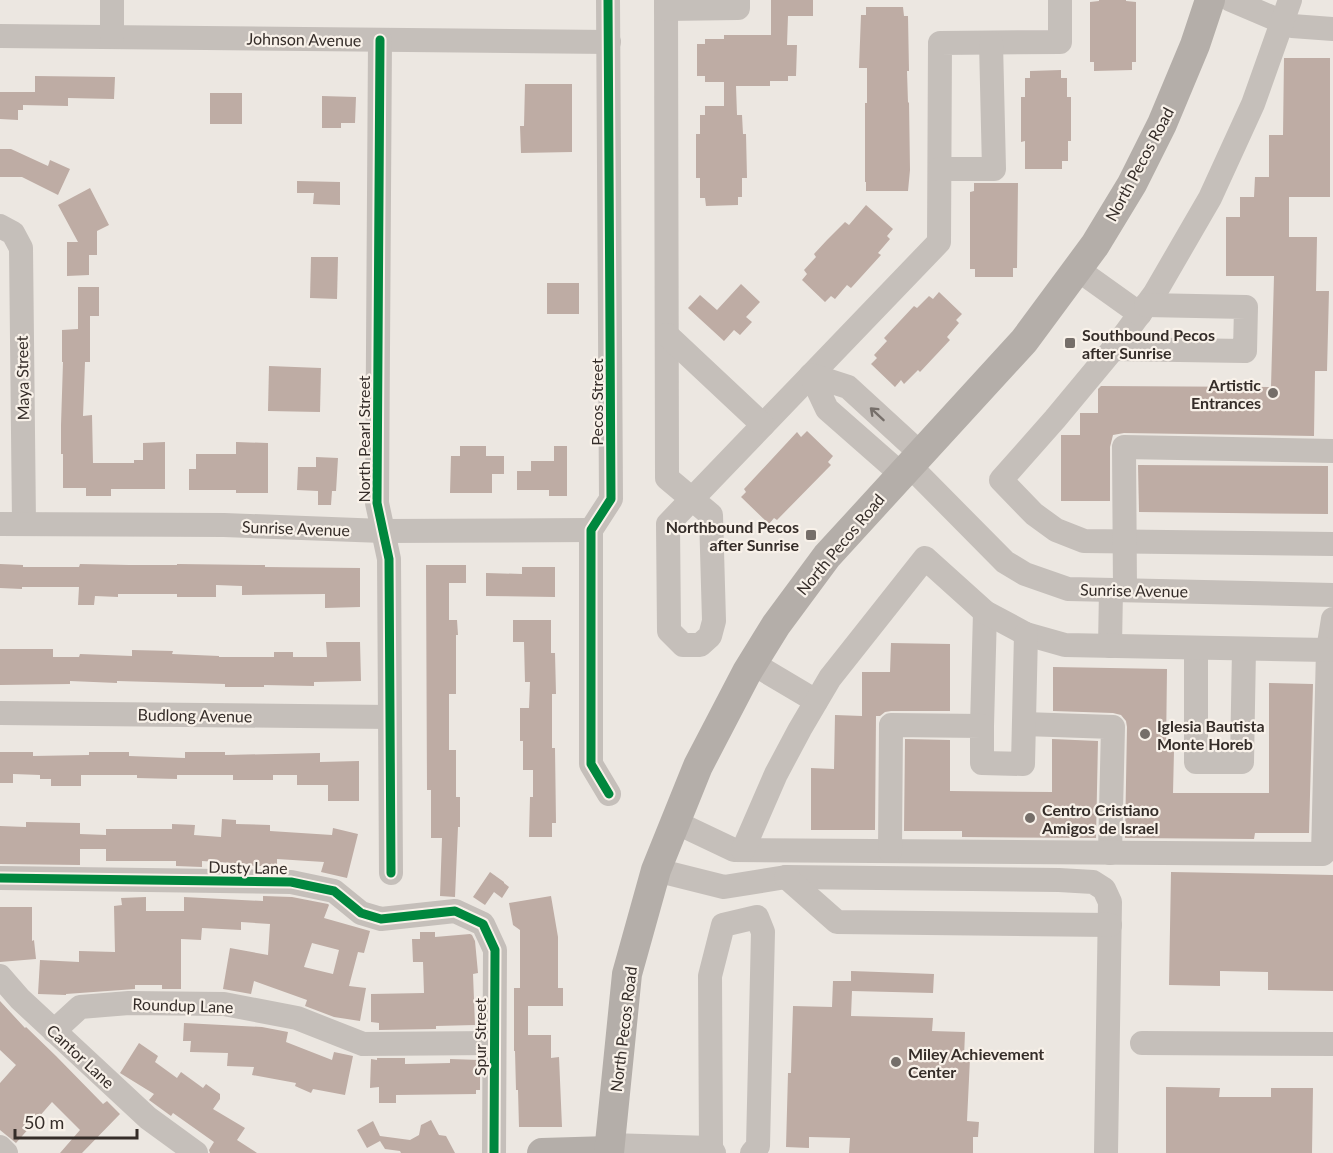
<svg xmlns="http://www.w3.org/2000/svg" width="1333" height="1153" font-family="Lato,sans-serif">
<rect width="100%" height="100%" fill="#ece7e1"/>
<!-- building -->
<g fill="#beaca4" fill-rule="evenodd">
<path d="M771,0H813V16H788L787,45H797L796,76H788V81H770V86H736L737,115H742L743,134H746L747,178H742V197H738V205L706,206L705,198H700V178H696V134H700V115H705V106H724V82H705V76H697V44H705V39H724V35H771Z"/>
<path d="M1099,0H1126V1L1136,2V62H1132V70L1094,71V62H1090V2L1099,1Z"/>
<path d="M866,7H903L904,16H908L909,71H907L908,103L909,102L910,170L908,191H866V182H865V103H867V68H859L861,15H866Z"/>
<path d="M1284,58H1330V197H1289V237H1317L1316,291H1329L1327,371H1315L1314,436L1124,433L1113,435L1110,447V501H1061V435H1080V413H1098V389L1101,386L1271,387L1274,276H1226V217H1240V197H1254L1255,177H1269V135H1283Z"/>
<path d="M1061,70V78H1067V97H1071V141H1068V161H1062V169H1025V141L1021,142V97H1025V78H1030V71Z"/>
<path d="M35,76L115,77L114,99L68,98V106L23,105V110H18V120L0,119V92H35Z"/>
<path d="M525,84H572V152L521,153L520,126H524Z"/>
<rect x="210" y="93" width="32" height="31"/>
<path d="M322,96L356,97L355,123H341V128H322Z"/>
<path d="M0,149H11L48,166L50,160L70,169L58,195L22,177H0Z"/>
<path d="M297,181L340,182V205L313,204L314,193H297Z"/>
<path d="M974,183H1018L1017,268H1013V277H975V269H970V192L974,191Z"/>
<path d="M90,188L109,225L97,231V255H89V275L67,276V242H78L58,205Z"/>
<path d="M866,205L893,229L887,236L890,239L878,253L881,255L851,288L847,285L835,299L831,296L825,302L802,280L807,274L804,270L816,257L814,254L827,240L845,222L849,225Z"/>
<path d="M311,257H338L337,299L310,298Z"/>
<rect x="547" y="283" width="32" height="31"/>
<path d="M741,284L760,302L746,317L752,322L740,335L734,330L724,341L688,308L700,295L717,310Z"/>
<path d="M78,287H99V316H90V362H85L83,416L92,415L93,463H134V460H143V443L165,442V489H111V496H86V488H63V454H61V425L63,362H62V330L78,329Z"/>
<path d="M939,292L962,314L956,320L959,323L947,337L950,340L920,372L918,370L904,384L901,380L895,387L871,364L877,358L874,355L887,341L884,338L914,306L917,308L929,296L933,299Z"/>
<path d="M269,366L321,368L320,412L268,411Z"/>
<path d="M807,431L833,456L828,462L831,465L777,520L774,518L769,524L741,497L746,492L744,489L797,432L801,437Z"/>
<path d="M236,442L268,443V493H236V490H189V469H196V454H236Z"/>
<path d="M460,446H486V456H504V474H492V493H450L451,456H460Z"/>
<path d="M554,446H567V496H549V490H517V471H531V461H554Z"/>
<path d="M316,457L338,458L336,491H332L331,505H318V491L297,490L298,467H316Z"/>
<path d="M1138,465L1328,466V514L1139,512Z"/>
<path d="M0,564L23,565V567H79L80,564L129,565H177V564L265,565V567L360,568V607L325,608V594L242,595V586L216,585V597H177V594H118V597L95,596L94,605H78L79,587H22V589L0,588Z"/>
<path d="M426,565H466V583H449V620H457L458,635H456V694H449V750H456V797H460V827H458L455,897L440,896L442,838H431V790H427Z"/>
<path d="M522,567H555V597L486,596V573L522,574Z"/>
<path d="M513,620H551V653H555L556,694H552V748H555L556,823H552V837H529L530,797H533V770H523V741H520V708H529L530,682H525L524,642H513Z"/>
<path d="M326,642H360L361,681L314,682V686L264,685V687H225V684L117,681V683L70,681V684L0,685V649H53V657H79L80,654L132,656V650L173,651L172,654L219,656V657H274V652H293V657H327Z"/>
<path d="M891,643L950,644V711H891L885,712L880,716H876L875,830H811V768L834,769L835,715L862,716V672H890Z"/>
<path d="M1053,667L1167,669L1166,750L1174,751L1173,793H1269V683L1313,684L1309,833H1255L1254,839L1125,838L1127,727L1126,721L1121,715L1113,713L1053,711Z"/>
<path d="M905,739L950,740V791L1052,792V739L1098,741L1096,838L962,837V831H904Z"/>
<path d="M0,752H33V756L89,755V752H129V756L185,758V752H225V755L320,753V762L359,761V801H328V785H297V775H273V780H233V775H177V779L137,778V775H81V786H51V779H40V775L13,774V783H0Z"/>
<path d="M222,819L236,820V824L270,825V831L332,835L333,828L358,834L347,878L321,872L324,862L277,859V866H248V864L202,861V867L176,866V861H106V849H80V865L0,864V826L26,827V822L80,823V834L106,835V829H172V824L195,825L194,835L221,837Z"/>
<path d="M490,872L504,882V883L509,887L502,898L494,892L485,905L473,897Z"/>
<path d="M1171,872L1333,875V991L1268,990V972L1220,971V986L1169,985Z"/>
<path d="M263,896L292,897L328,904L329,905L324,918L370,931L364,953L358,952L349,986L366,988L360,1021L334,1017L305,1006L307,1000L254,981L251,994L223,989L230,948L268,955L270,924L241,922V930L202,928L201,940L181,939V989H162V985H135V989L66,994V995L38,994L40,960L79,962V951L115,952L114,906L122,905L121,898L146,897V911H184V897L263,901ZM312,943L339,950L333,974L304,967Z"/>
<path d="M551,896L558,937V988H563V1006H528V1035H551V1058L559,1057L562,1127H519L518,1090H516L515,1051H514V988H520V930L513,925L509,903Z"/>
<path d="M0,907H32V941L34,940L36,959L0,962Z"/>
<path d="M420,932H435V937L470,934L472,935L475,941L478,973L473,974L475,1025L436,1026V1029L379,1030V1023L371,1022V994L424,993L423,962H413L412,939H420Z"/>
<path d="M851,971L934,974L933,993L852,991L851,1016L933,1018L932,1031L965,1032L964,1058H970L967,1121L979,1122L978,1137H973V1153H849L850,1138L809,1137V1148L786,1147L788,1073H791L793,1006L832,1007L833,981H851Z"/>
<path d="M0,1001L25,1028L26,1027L56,1056L103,1104L107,1101L120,1114L82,1153H60L80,1130L52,1102L16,1143L0,1130V1083L16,1065L0,1050Z"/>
<path d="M184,1023L262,1027L288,1032L286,1042L332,1060L334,1052L353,1056L345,1095L313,1089L311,1093L295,1086L296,1083L252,1075L254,1067L227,1066L228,1053L190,1052L191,1041H183Z"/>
<path d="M139,1043L158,1056L155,1062L177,1078L181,1072L203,1088L206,1084L220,1094V1099L213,1109L245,1128L237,1140L257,1153H210L209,1150L214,1142L173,1113L171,1116L149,1100L154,1094L120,1073Z"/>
<path d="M377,1058H405V1064L450,1063V1059L480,1060V1090H476V1094L396,1095V1103H379V1087L370,1088L371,1059L377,1060Z"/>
<path d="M1166,1087L1220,1088L1219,1097H1271V1088H1313L1312,1153H1166Z"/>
<path d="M431,1120L439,1135L446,1136L455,1153H401L400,1151L385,1149L380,1141L367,1148L357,1130L373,1121L380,1136L410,1140L419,1135L421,1125Z"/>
</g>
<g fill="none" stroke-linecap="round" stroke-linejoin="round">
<!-- minor -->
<g stroke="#c5bfba" stroke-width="24">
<path d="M608,0L611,499L591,530V764L609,794"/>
<path d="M666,0L667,478L711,515L714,621L710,636L700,645H683L669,631L668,524C758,430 849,336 939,242L940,43L1060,42V0"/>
<path d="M1231,0L1292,26L1333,29"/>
<path d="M1290,0L1253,104L1210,198L1155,293L1119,342L1055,419L1001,480L1034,514L1056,530L1084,541L1333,544"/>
<path d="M666,9L738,8V0"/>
<path d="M0,36L609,42"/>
<path d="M112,37V0"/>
<path d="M380,40L377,503L389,559L391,873"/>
<path d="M940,169H994L991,43"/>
<path d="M0,226L13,233L21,248L24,524"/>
<path d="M1077,269L1140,314"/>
<path d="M667,335L763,425"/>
<path d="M1113,349L1245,351L1246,307L1146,305"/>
<path d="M909,465L1005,562L1025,574L1068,589L1333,595"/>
<path d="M901,474L827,409L811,375L848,387L920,453"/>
<path d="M0,524L224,525L383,531L591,530"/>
<path d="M1125,590L1124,447L1333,451"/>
<path d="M1110,646L1111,590"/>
<path d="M1196,648V762H1242L1244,649"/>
<path d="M752,663L816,701"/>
<path d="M0,713L390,717"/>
<path d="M1024,724L1113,727L1110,853"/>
<path d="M982,726L985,612"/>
<path d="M675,822L734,850L1323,854L1328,650L1333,619"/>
<path d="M743,850L776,774L800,729L830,678L925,558L985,612L1026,634L1065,645L1328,650"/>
<path d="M890,851L891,725L982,726V763L1023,764L1026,634"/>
<path d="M656,870L724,887L786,877L1059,880L1093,882L1104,889L1110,902L1106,1153"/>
<path d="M786,877L837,922L1110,925"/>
<path d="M0,878L291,882L334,891L361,913L381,919L455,911L483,924L495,950L494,1153"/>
<path d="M0,976L20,999L148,1118L196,1153"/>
<path d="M54,1031L80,1007L129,1003L224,1004L297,1018L363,1044L494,1043"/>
<path d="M1142,1043L1333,1044"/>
<path d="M609,1145L711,1148"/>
<path d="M0,1147L6,1153"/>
<path d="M714,1153L711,1148L710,976L723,925L757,917L763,932L758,1146L752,1153"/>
</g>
<!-- major -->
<g stroke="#b4aea9" stroke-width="30">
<path d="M542,1153L609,1151"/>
<path d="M609,1153L627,974L656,870L698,766L747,672L776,625L827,556L1024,341L1095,245L1132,184L1162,124L1195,45L1210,0"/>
</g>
<!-- cycleway casing -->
<g stroke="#f8f1e9" stroke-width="13">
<g id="cycleway">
<path d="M608,0L611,499L591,530V764L609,794"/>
<path d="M380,40L377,503L389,559L391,873"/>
<path d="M0,878L291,882L334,891L361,913L381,919L455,911L483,924L495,950L494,1153"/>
</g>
</g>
<!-- cycleway -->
<use href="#cycleway" stroke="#00873e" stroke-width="9"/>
</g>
<!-- one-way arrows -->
<defs><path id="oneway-shaft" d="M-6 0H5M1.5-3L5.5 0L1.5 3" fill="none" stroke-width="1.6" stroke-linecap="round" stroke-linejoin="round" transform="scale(1.5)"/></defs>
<use stroke="#766f6a" href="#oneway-shaft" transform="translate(877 414) rotate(-137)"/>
<!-- markers -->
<g fill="#756e69" stroke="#f8f1e9" stroke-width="2">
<rect x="1064" y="337" width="12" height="12" rx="3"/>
<circle cx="1273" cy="393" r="6"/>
<rect x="805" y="529" width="12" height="12" rx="3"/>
<circle cx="1145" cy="734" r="6"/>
<circle cx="1030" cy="818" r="6"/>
<circle cx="896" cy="1062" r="6"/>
</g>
<g text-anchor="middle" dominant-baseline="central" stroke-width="4.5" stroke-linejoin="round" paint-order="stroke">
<!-- street labels -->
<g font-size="16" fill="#352d29" stroke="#f8f1e9">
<text transform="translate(304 39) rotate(1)">Johnson Avenue</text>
<text transform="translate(1139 164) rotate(-62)">North Pecos Road</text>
<text transform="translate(22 378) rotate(-91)">Maya Street</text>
<text transform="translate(596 402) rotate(-90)">Pecos Street</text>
<text transform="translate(363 439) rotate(-90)">North Pearl Street</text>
<text transform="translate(296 528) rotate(2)">Sunrise Avenue</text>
<text transform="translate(840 544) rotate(-50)">North Pecos Road</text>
<text transform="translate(1134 590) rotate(1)">Sunrise Avenue</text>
<text transform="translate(195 715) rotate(1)">Budlong Avenue</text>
<text transform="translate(248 867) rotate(1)">Dusty Lane</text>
<text transform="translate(183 1005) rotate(2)">Roundup Lane</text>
<text transform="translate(623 1029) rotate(-83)">North Pecos Road</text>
<text transform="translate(479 1037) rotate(-90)">Spur Street</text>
<text transform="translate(81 1056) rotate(43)">Cantor Lane</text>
</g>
<!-- poi labels -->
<g font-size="16" font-weight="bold" fill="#352d29" stroke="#f8f1e9" text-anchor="start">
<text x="1082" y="334">Southbound Pecos<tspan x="1082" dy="18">after Sunrise</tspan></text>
<text x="1261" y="384" text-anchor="end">Artistic<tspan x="1261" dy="18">Entrances</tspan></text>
<text x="799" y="526" text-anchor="end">Northbound Pecos<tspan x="799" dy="18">after Sunrise</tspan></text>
<text x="1157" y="725">Iglesia Bautista<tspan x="1157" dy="18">Monte Horeb</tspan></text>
<text x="1042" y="809">Centro Cristiano<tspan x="1042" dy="18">Amigos de Israel</tspan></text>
<text x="908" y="1053">Miley Achievement<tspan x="908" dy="18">Center</tspan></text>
</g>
</g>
<!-- scale -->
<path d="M15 1129v9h122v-9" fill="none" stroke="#352d29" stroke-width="3"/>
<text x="24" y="1129" font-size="18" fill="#352d29" stroke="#f8f1e9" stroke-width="4.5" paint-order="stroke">50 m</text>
</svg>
